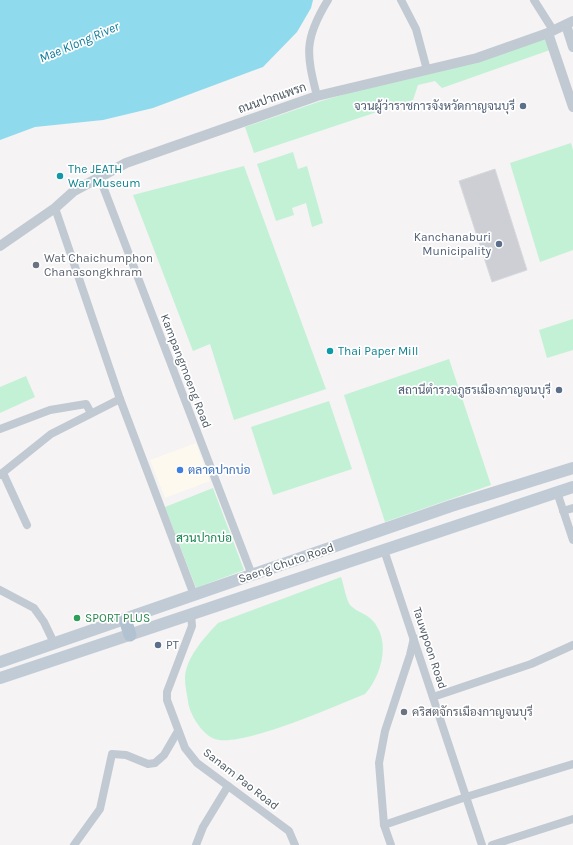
<svg xmlns="http://www.w3.org/2000/svg" width="573" height="845" font-family="Karla,Sarabun,sans-serif">
<rect width="100%" height="100%" fill="#f5f3f3"/>
<!-- commercial -->
<path fill="#fdf9ef" d="M196,443L210,481L165,498L150,460Z"/>
<!-- green -->
<g fill="#c3f1d5">
<path d="M545,37L550,50L442,88L435,81L418,85L413,100L254,153L245,127L321,101Z"/>
<path d="M571,143L573,150V250L540,262L510,163Z"/>
<path d="M293,152L298,169L307,166L323,223L312,227L306,203L292,208L294,215L276,221L257,164Z"/>
<path d="M244,166L326,389L234,420L210,344L193,351L133,195Z"/>
<path d="M573,319V350L547,358L539,330Z"/>
<path d="M449,359L491,485L385,522L344,395Z"/>
<path d="M26,376L35,397L0,413V387Z"/>
<path d="M329,401L352,469L273,495L251,427Z"/>
<path d="M213,488L244,570L196,588L165,507Z"/>
<path d="M341,577C344,585 346,601 351,606C357,612 367,614 372,620C392,641 381,676 365,694C335,706 241,748 215,739C202,735 189,713 188,701C187,694 185,686 185,679C185,658 205,637 218,623Z"/>
</g>
<!-- water -->
<path fill="#90daee" d="M0,0H313L311,8L297,32L263,67L153,108L103,120L35,127L0,140Z"/>
<!-- building -->
<path fill="#cdcfd5" stroke="#d7d9de" d="M495,169L527,270L492,282L459,181Z"/>
<g fill="none" stroke-linecap="round" stroke-linejoin="round">
<!-- minor -->
<g stroke="#c1cad2" stroke-width="8">
<path d="M401,0L416,29L427,70"/>
<path d="M534,0L553,30"/>
<path d="M317,96C306,53 304,39 328,0"/>
<path d="M99,176L252,575"/>
<path d="M55,208L120,399L194,595"/>
<path d="M0,429L50,410L86,404L91,413"/>
<path d="M3,473L27,525"/>
<path d="M0,475L51,434L120,399"/>
<path d="M557,492L573,540"/>
<path d="M563,511L573,508"/>
<path d="M384,550L482,845"/>
<path d="M0,590L34,608L44,622L54,643"/>
<path d="M191,614L192,626L167,692V700L185,748L197,763L289,831L295,845"/>
<path d="M433,697L531,664L573,645"/>
<path d="M384,825L466,797L573,764"/>
<path d="M74,845L100,809L112,754L126,755L148,764L155,763L164,755L178,731"/>
<path d="M196,845L203,827L228,786"/>
<path d="M391,845L384,825L379,763L385,731L410,655L414,638"/>
<path d="M492,845L573,819"/>
</g>
<!-- tertiary -->
<g stroke="#c1cad2" stroke-width="10">
<path d="M566,25L573,47"/>
<path d="M548,33L573,107"/>
<path d="M0,246L55,208L74,191L126,163L317,96L477,58L548,33L573,21"/>
</g>
<!-- secondary -->
<g stroke="#c1cbd6" stroke-width="12">
<path d="M0,662L451,506L573,468"/>
<path d="M0,678L573,487"/>
</g>
<!-- primary -->
<path stroke="#b3c2d1" stroke-width="13" d="M125,619L130,635"/>
</g>
<!-- markers -->
<g fill="#5c6f8a" stroke="#fff" stroke-width="1.5">
<circle cx="523" cy="106" r="4"/>
<circle cx="499" cy="244" r="4"/>
<circle cx="559" cy="390" r="4"/>
<circle cx="158" cy="645" r="4"/>
</g>
<g fill="#0f9aa8" stroke="#fff" stroke-width="1.5">
<circle cx="60" cy="176" r="4"/>
<circle cx="330" cy="351" r="4"/>
</g>
<g fill="#6b7280" stroke="#fff" stroke-width="1.5">
<circle cx="36" cy="265" r="4"/>
<circle cx="404" cy="712" r="4"/>
</g>
<circle fill="#3f7fe0" stroke="#fff" stroke-width="1.5" cx="180" cy="470" r="4"/>
<circle fill="#2e9e5b" stroke="#fff" stroke-width="1.5" cx="77" cy="618" r="4"/>
<g text-anchor="middle" dominant-baseline="central" stroke-width="3.5" stroke-linejoin="round" paint-order="stroke">
<!-- street labels -->
<g font-size="12" fill="#4a5661" stroke="#fff">
<text transform="translate(272 98) rotate(-19)">ถนนปากแพรก</text>
<text transform="translate(186 371) rotate(69)">Kampangmoeng Road</text>
<text transform="translate(286 563) rotate(-19)">Saeng Chuto Road</text>
<text transform="translate(430 648) rotate(72)">Tauwpoon Road</text>
<text transform="translate(241 779) rotate(38)">Sanam Pao Road</text>
</g>
<!-- service labels -->
<g font-size="12" fill="#4e5e75" stroke="#fff" text-anchor="end">
<text x="515" y="106">จวนผู้ว่าราชการจังหวัดกาญจนบุรี</text>
<text x="491" y="237">Kanchanaburi<tspan x="491" dy="14">Municipality</tspan></text>
<text x="551" y="390">สถานีตำรวจภูธรเมืองกาญจนบุรี</text>
<text x="166" y="645" text-anchor="start">PT</text>
</g>
<!-- culture labels -->
<g font-size="12" fill="#0d838f" stroke="#fff" text-anchor="start">
<text x="68" y="169">The JEATH<tspan x="68" dy="14">War Museum</tspan></text>
<text x="338" y="351">Thai Paper Mill</text>
</g>
<!-- worship labels -->
<g font-size="12" fill="#5b616d" stroke="#fff" text-anchor="start">
<text x="44" y="258">Wat Chaichumphon<tspan x="44" dy="14">Chanasongkhram</tspan></text>
<text x="412" y="712">คริสตจักรเมืองกาญจนบุรี</text>
</g>
<!-- shop labels -->
<g font-size="12" fill="#366cbe" stroke="#fff" text-anchor="start">
<text x="188" y="470">ตลาดปากบ่อ</text>
</g>
<!-- park labels -->
<g font-size="12" fill="#17864f" stroke="#fff">
<text x="204" y="538">สวนปากบ่อ</text>
</g>
<!-- leisure labels -->
<g font-size="12" fill="#27864d" stroke="#fff" text-anchor="start">
<text x="85" y="618">SPORT PLUS</text>
</g>
<!-- water labels -->
<g font-size="13" font-style="italic" fill="#0c7c9b" stroke="#fff">
<text transform="translate(79 42) rotate(-23)">Mae Klong River</text>
</g>
</g>
</svg>
